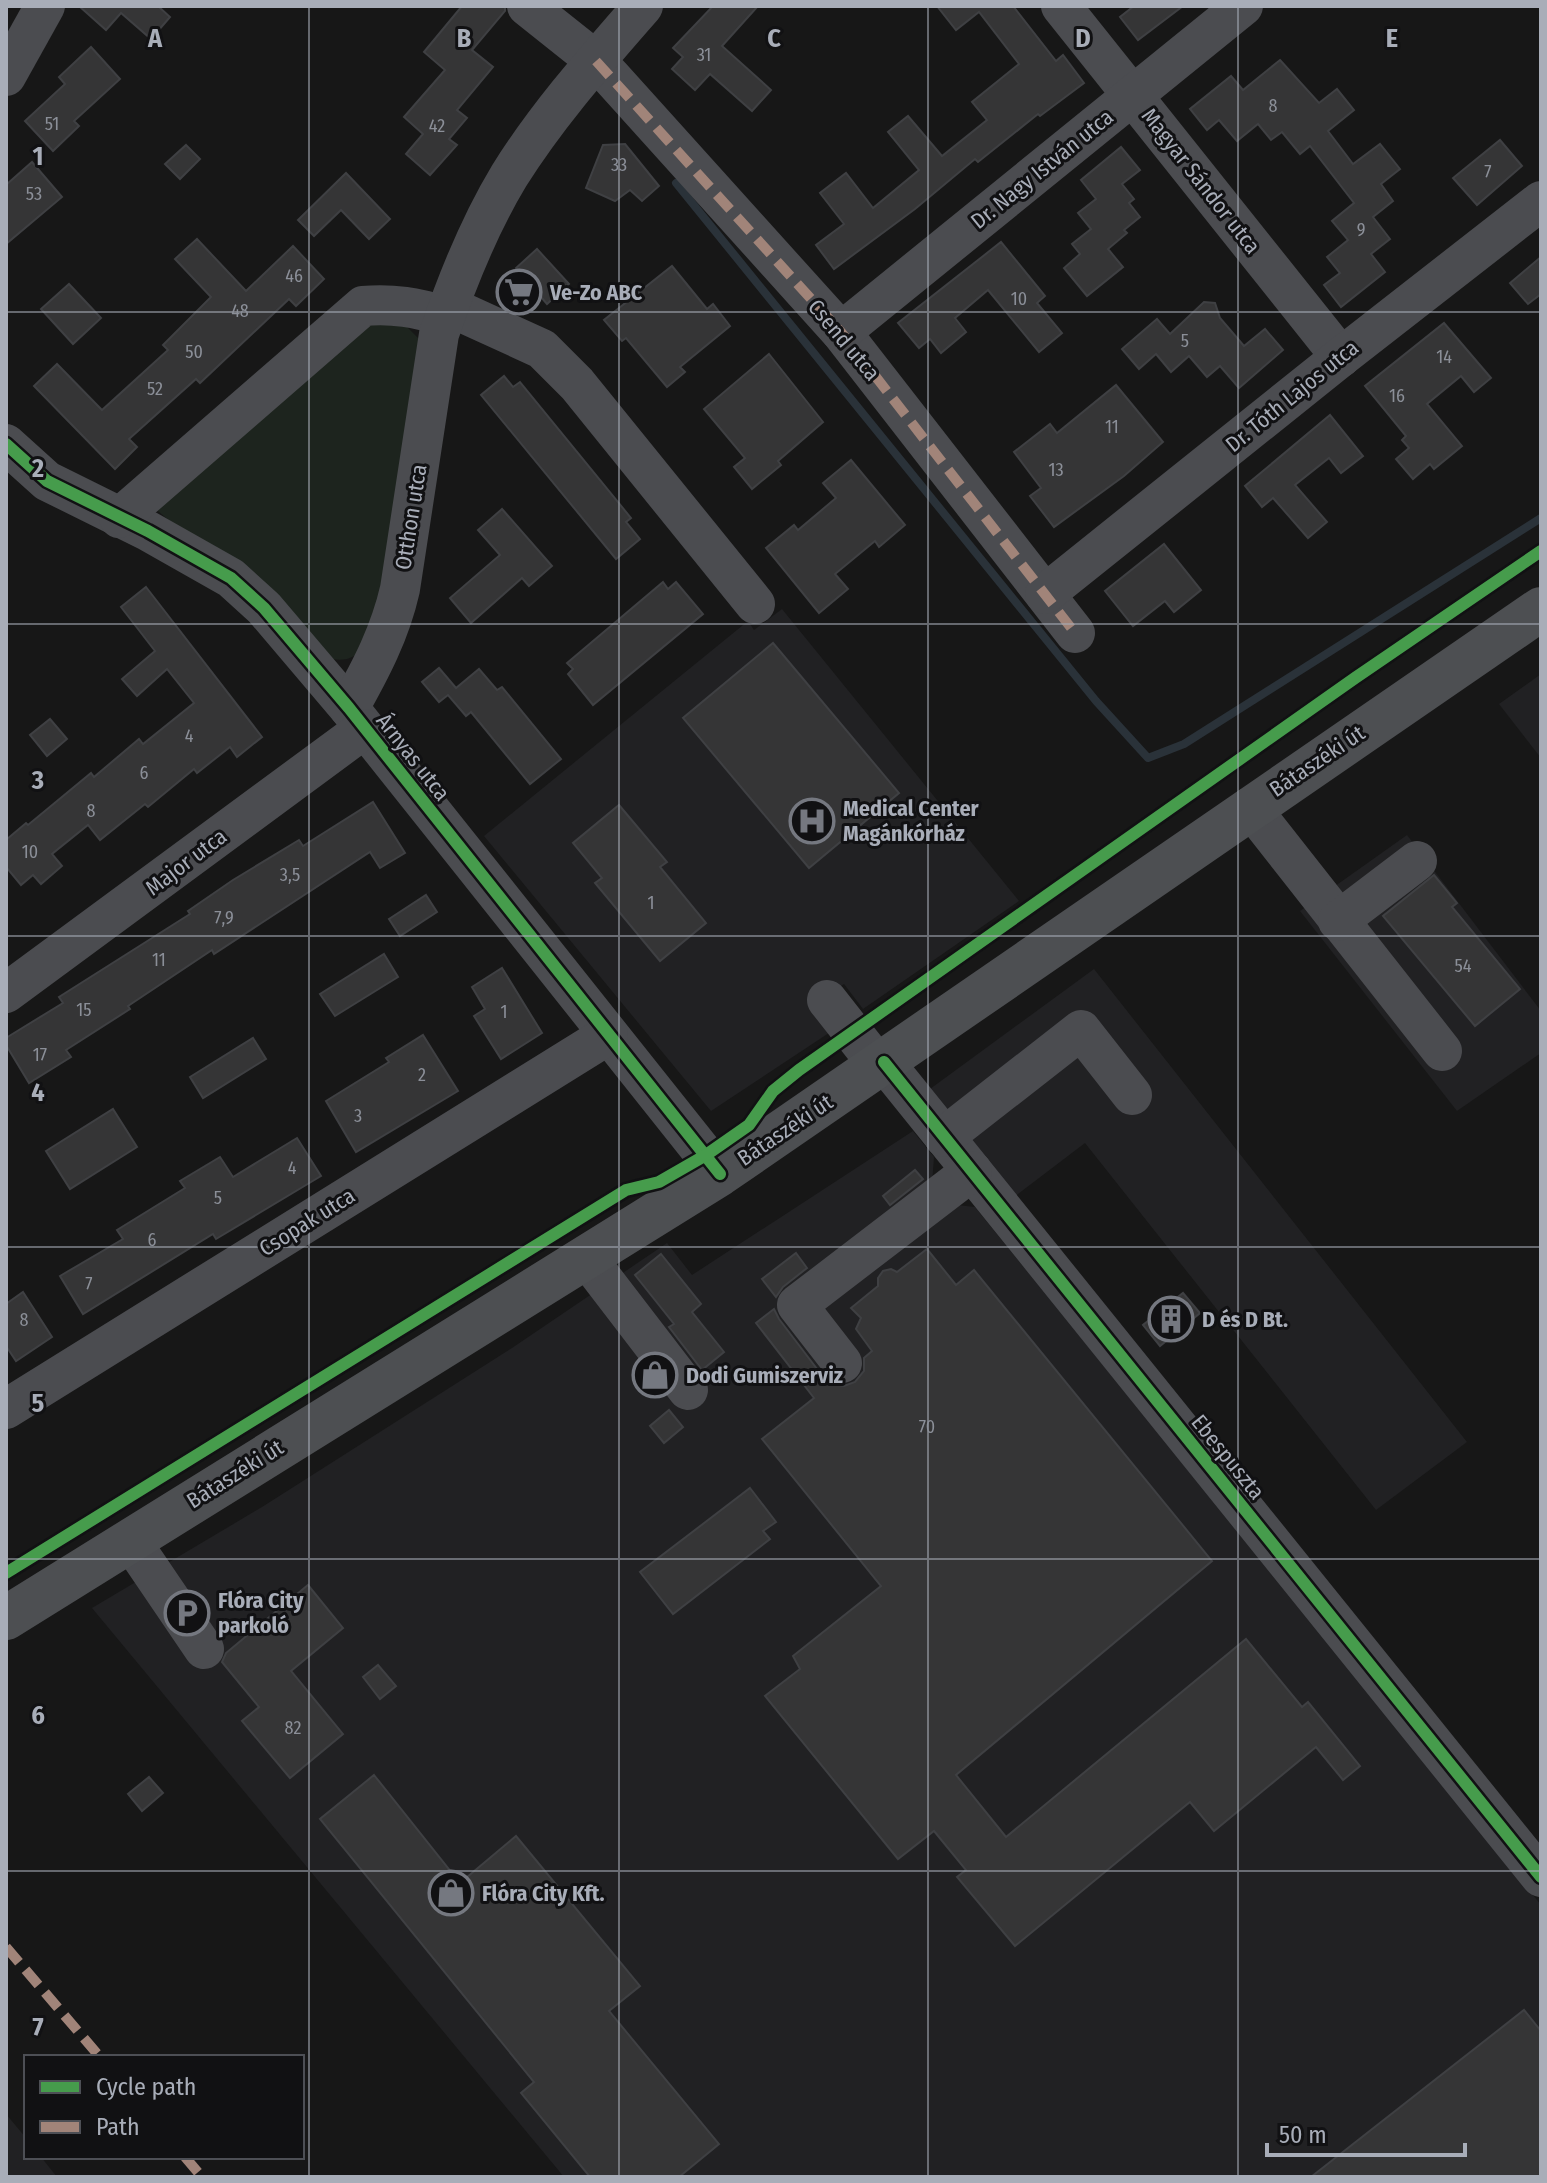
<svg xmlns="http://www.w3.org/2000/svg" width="1547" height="2183" font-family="'Fira Sans Condensed',sans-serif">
<rect width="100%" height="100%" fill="#171717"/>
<!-- built -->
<g fill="#212123">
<path d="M782,609L1019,901L863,1009L844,984L821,1001L841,1025L711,1111L484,836L748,621L754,630Z"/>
<path d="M1541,674V758L1499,704Z"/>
<path d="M1407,835L1541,1011V1053L1457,1111L1300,911Z"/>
<path d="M1094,969L1467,1442L1376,1510L1085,1143L1014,1197L930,1089Z"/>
<path d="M913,1131L934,1157L932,1184L948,1204L975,1207L1541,1905V2177H564L92,1608L262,1507L512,1348L667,1243L692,1275Z"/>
<path d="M6,2114L26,2138V2157H41L57,2177H6Z"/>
</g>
<!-- green -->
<path fill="#1d241e" d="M378,322L405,325L423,343L395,559L360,652C351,659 344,661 332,659L158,511L162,496L355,333Z"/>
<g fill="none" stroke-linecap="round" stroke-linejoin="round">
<!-- stream -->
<path stroke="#2a3239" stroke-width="8" d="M676,183L1096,701L1148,758L1184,744L1541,518"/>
</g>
<!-- building -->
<g fill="#353536" stroke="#3f4043" stroke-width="2">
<path d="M79,6H158L170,17L151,39L121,13L106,30Z"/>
<path d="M462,6H505V11L472,50L493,67L457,110L467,118L449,139L457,145L430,175L406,154L423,134L404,117L445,70L424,52Z"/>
<path d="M713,6H758L722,46L771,90L752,111L710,74L695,90L672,69L683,57L673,48Z"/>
<path d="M937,6H1013L1056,61L1063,55L1084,83L1040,116L1038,114L978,162L975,159L915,209L834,269L816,245L844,224L820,193L846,173L873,208L919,170L888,132L908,116L942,156L987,120L972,102L1019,64L979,12L956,30Z"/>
<path d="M1134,6H1183L1138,40L1120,17Z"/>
<path d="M91,47L120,79L74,121L79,126L53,151L25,121L65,84L59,77Z"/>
<path d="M1280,60L1319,103L1337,89L1354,110L1328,131L1353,164L1380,144L1400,169L1381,184L1393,201L1373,217L1390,239L1371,254L1385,272L1341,307L1324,285L1340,273L1327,257L1348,240L1332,221L1354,203L1310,146L1300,154L1282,132L1271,140L1258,124L1237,141L1219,120L1207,130L1190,109L1231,76L1243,90Z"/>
<path d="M1500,140L1522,166L1477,205L1453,178Z"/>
<path d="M625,144L659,186L642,201L630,190L615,201L586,188L603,145Z"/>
<path d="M186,145L200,159L180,179L165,164Z"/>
<path d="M1121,147L1140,170L1122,184L1134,199L1129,203L1140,217L1124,230L1127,233L1108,249L1123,267L1087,296L1064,268L1080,254L1072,244L1091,229L1078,213L1096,199L1081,180Z"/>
<path d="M32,162L62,197L6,244V185Z"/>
<path d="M346,173L390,219L369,239L341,210L314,236L298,220Z"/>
<path d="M197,239L246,291L293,246L324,279L296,306L289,299L200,383L196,379L129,439L137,447L115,469L34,386L57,364L102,410L168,350L163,345L211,297L175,259Z"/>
<path d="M1001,242L1045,296L1037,303L1062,333L1039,352L988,290L955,318L966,332L941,353L930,339L919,348L898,323Z"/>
<path d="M537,249L569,284L547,304L516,268Z"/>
<path d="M1541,257V294L1528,304L1510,283Z"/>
<path d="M672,266L707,309L713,304L730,326L680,367L685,372L667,387L626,338L622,341L604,320Z"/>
<path d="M69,284L101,318L73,344L41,309Z"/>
<path d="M1204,302L1215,303L1220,318L1244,346L1265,329L1283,350L1239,388L1220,366L1207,377L1189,356L1171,372L1156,354L1139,369L1122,349L1157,319L1170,334Z"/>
<path d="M1444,323L1491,378L1474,392L1461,376L1427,404L1462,446L1434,469L1430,464L1413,479L1396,459L1409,448L1402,440L1406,436L1365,386Z"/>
<path d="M769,354L823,422L778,461L781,465L752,489L734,467L745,458L704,409Z"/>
<path d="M504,376L513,387L520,382L631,518L626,522L640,539L616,559L481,395Z"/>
<path d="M1116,385L1163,442L1124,476L1054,527L1030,496L1041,488L1014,452L1050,424L1057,433Z"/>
<path d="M1330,415L1363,456L1341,473L1329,458L1295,485L1327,522L1308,538L1273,498L1262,507L1245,486Z"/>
<path d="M851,460L905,525L879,547L875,541L835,574L848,589L819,613L766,548L794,525L798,530L836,498L823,483Z"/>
<path d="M502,509L552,566L529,586L522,578L471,623L450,598L500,555L478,530Z"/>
<path d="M1164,544L1201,590L1174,612L1165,601L1133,626L1105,591Z"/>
<path d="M663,582L668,589L676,582L703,614L593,705L568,674L573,669L567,663Z"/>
<path d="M146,587L262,737L237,757L230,747L197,773L194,769L148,807L145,804L100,840L88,825L52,854L62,866L41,884L33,875L21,885L6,867V840L26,823L28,825L91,773L94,777L139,739L143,744L194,703L167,669L137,696L122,679L155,651L121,607Z"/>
<path d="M773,643L899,793L809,868L683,718Z"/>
<path d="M439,668L456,688L479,669L497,690L502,687L561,759L530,784L471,712L466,716L448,695L439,702L422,682Z"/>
<path d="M50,719L67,739L47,756L30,735Z"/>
<path d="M373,802L405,853L380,868L370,852L214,954L212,950L128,1006L130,1009L66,1050L71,1057L29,1083L6,1045V1038L63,1003L59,997L190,914L188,911L233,880L299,840L303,846Z"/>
<path d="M619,805L667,862L660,867L706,923L660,961L595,883L602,878L573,843Z"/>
<path d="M1434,875L1457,903L1452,907L1520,989L1475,1026L1383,916Z"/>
<path d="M426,895L437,912L400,936L389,919Z"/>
<path d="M384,954L398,977L335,1016L320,994Z"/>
<path d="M502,968L542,1033L501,1059L474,1016L485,1009L472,987Z"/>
<path d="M423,1035L458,1091L356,1152L326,1101L389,1062L386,1058Z"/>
<path d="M253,1038L266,1059L203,1098L190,1077Z"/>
<path d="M113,1109L137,1147L70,1189L46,1151Z"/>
<path d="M297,1138L321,1176L216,1239L213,1234L83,1314L60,1276L123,1239L117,1230L185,1188L180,1181L220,1157L233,1177Z"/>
<path d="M915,1170L923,1179L890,1205L883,1196Z"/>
<path d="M927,1249L956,1285L974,1270L1212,1561L956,1775L1006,1837L1246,1639L1302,1707L1308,1702L1360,1766L1343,1780L1316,1747L1214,1831L1190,1802L1015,1946L957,1877L966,1870L934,1831L898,1859L765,1696L800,1669L793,1656L881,1586L762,1439L814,1398L756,1323L774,1309L779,1319L824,1378L834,1384L844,1386L855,1382L864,1371V1358L872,1351L856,1329L861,1318L851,1308L878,1286V1278L883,1271L891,1269L897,1272Z"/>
<path d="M796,1253L807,1268L783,1287L776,1297L762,1279Z"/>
<path d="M661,1254L701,1304L692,1312L724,1352L702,1370L669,1327L674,1324L635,1275Z"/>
<path d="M23,1292L52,1337L16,1361L6,1346V1304Z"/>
<path d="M1183,1293L1200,1313L1160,1346L1143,1325Z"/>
<path d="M669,1410L683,1427L664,1443L650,1426Z"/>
<path d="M750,1488L776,1522L763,1531L770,1539L673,1614L640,1572Z"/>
<path d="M308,1585L343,1628L291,1671L343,1734L290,1778L242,1721L259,1707L222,1662L226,1653Z"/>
<path d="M378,1665L396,1686L380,1699L363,1677Z"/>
<path d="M374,1775L460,1883L516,1836L640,1986L609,2011L719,2144L679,2177H590L521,2093L534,2082L320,1819Z"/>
<path d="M149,1777L163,1793L142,1811L128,1794Z"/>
<path d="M1524,2010L1541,2031V2177H1311Z"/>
</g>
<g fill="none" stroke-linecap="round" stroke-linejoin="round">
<!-- minor -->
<g stroke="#4b4c50" stroke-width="40">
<path d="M527,6L596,61L612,78L841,332L1075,633"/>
<path d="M1061,6L1341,357"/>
<path d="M6,76L45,6"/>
<path d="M448,306L542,349L577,384L755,604"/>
<path d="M841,332L1243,6"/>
<path d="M6,444L47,481L148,531L231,578L264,608L349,708L720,1174"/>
<path d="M119,518L363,306C393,303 417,308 445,316"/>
<path d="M1045,594L1341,357L1541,201"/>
<path d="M349,708C371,669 390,633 400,589L439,334C457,281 480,224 509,176C547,115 596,60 643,6"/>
<path d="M1250,807L1442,1051"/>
<path d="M1338,921L1417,861"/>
<path d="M6,993L364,729"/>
<path d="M827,1000L879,1066"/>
<path d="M884,1062L1541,1877"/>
<path d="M944,1137L1081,1030L1132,1095"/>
<path d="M586,1257L688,1390"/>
<path d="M842,1363L797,1305L972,1171"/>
<path d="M6,1409L608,1035"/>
<path d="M130,1540L204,1649"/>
</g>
<!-- major -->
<path stroke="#4d4f52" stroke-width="44" d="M6,1618L720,1174L1541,609"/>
<!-- quiet -->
<g stroke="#a18479" stroke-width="10" stroke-dasharray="20 10" stroke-linecap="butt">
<path d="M596,61L841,332L1075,633"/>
<path d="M6,1947L100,2057"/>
<path d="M185,2157L202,2177"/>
</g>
<!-- cycleway casing -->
<g stroke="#111113" stroke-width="17">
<g id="cycleway">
<path d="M6,444L47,481L148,531L231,578L264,608L349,708L720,1174"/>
<path d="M884,1062L1541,1877"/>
<path d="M6,1573L626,1190L659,1182L706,1155L749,1125L773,1091L799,1070L1355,678L1541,551"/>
</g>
</g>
<!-- cycleway -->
<use href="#cycleway" stroke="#469c4c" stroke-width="12"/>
</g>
<!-- grid -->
<path fill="none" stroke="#a8adb8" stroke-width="2" stroke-opacity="0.55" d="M309,6V2177M619,6V2177M928,6V2177M1238,6V2177M6,312H1541M6,624H1541M6,936H1541M6,1247H1541M6,1559H1541M6,1871H1541"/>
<!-- icons -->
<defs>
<g id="supermarket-ring" transform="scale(2.3)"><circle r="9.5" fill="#111113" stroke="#757880" stroke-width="1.5"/><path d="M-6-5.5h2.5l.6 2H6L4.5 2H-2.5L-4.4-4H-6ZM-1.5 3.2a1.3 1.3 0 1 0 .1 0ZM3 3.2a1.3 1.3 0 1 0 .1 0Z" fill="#757880"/></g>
<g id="hospital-ring" transform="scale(2.3)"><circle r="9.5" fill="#111113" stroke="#757880" stroke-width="1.5"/><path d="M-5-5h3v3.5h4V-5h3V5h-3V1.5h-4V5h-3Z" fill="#757880"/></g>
<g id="building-ring" transform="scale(2.3)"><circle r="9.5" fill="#111113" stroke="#757880" stroke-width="1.5"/><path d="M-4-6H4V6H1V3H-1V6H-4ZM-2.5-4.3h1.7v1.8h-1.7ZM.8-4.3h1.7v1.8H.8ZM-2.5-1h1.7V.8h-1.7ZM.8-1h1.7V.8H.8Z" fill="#757880"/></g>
<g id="shop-ring" transform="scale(2.3)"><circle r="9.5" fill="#111113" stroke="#757880" stroke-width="1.5"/><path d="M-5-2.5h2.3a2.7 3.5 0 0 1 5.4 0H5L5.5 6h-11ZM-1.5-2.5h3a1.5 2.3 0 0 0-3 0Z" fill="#757880"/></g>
<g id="parking-ring" transform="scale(2.3)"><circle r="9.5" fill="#111113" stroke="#757880" stroke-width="1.5"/><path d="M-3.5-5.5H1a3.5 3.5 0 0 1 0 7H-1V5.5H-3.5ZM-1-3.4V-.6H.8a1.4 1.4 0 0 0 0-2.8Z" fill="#757880"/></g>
</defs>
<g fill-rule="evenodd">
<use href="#supermarket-ring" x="519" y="292"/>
<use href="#hospital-ring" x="812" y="821"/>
<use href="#building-ring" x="1171" y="1319"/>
<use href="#shop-ring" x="655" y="1375"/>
<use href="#parking-ring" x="187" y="1613"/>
<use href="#shop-ring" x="451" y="1893"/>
</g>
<g text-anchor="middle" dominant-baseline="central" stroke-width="6" stroke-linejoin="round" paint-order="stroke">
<!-- number labels -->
<g font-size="18" fill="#8b8f98">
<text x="704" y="55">31</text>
<text x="1273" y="106">8</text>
<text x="52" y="124">51</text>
<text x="437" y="126">42</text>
<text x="619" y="165">33</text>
<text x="1488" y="172">7</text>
<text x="34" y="194">53</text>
<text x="1361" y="230">9</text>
<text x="294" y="276">46</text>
<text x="1019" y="299">10</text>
<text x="240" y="311">48</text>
<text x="1185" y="341">5</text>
<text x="194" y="352">50</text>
<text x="1444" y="357">14</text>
<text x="155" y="389">52</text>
<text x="1397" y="396">16</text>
<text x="1112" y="427">11</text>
<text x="1056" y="470">13</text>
<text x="189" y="736">4</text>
<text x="144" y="773">6</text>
<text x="91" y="811">8</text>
<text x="30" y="852">10</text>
<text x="290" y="875">3,5</text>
<text x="651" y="903">1</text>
<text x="224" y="918">7,9</text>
<text x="159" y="960">11</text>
<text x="1463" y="966">54</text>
<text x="84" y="1010">15</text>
<text x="504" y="1012">1</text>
<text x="40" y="1055">17</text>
<text x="422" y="1075">2</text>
<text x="358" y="1116">3</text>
<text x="292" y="1168">4</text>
<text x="218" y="1198">5</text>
<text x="152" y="1240">6</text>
<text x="89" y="1284">7</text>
<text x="24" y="1320">8</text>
<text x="927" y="1427">70</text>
<text x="293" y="1728">82</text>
</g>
<!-- street labels -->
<g font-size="22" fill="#a8adb8" stroke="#111113">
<text transform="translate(1042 169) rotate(-39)">Dr. Nagy István utca</text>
<text transform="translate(1201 181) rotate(52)">Magyar Sándor utca</text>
<text transform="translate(844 340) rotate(50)">Csend utca</text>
<text transform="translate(1292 396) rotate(-39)">Dr. Tóth Lajos utca</text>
<text transform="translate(411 517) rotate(-81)">Otthon utca</text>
<text transform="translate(413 757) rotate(52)">Árnyas utca</text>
<text transform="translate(1317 761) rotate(-34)">Bátaszéki út</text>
<text transform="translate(186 862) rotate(-37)">Major utca</text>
<text transform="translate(785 1130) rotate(-34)">Bátaszéki út</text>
<text transform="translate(307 1222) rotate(-32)">Csopak utca</text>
<text transform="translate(1228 1457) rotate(51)">Ebespuszta</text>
<text transform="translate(235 1474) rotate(-32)">Bátaszéki út</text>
</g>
<!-- poi labels -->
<g font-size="22" font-weight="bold" fill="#a8adb8" stroke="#111113" text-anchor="start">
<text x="550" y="292">Ve-Zo ABC</text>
<text x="843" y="808">Medical Center<tspan x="843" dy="25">Magánkórház</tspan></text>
<text x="1202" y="1319">D és D Bt.</text>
<text x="686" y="1375">Dodi Gumiszerviz</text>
<text x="218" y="1600">Flóra City<tspan x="218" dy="25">parkoló</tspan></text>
<text x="482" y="1893">Flóra City Kft.</text>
</g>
</g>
<g font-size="26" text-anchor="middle" font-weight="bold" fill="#a8adb8" stroke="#111113" stroke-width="6" stroke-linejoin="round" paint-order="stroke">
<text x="155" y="47">A</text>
<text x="464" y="47">B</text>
<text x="774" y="47">C</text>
<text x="1083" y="47">D</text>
<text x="1392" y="47">E</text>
<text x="38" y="165">1</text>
<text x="38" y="477">2</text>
<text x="38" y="789">3</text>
<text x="38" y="1101">4</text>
<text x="38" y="1412">5</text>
<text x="38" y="1724">6</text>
<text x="38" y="2036">7</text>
</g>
<!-- border -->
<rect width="1547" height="2183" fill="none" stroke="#a8adb8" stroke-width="16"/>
<!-- legend -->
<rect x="24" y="2055" width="280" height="104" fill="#111113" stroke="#4d4f55" stroke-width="2"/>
<rect x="40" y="2081" width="40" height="12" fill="#469c4c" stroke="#4d4f55" stroke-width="2"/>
<text x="96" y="2095" font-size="24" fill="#a8adb8">Cycle path</text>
<rect x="40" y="2121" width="40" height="12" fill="#a18479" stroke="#4d4f55" stroke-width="2"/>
<text x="96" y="2135" font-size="24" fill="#a8adb8">Path</text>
<!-- scale -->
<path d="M1267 2143v12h198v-12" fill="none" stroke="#a8adb8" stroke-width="4"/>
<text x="1279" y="2143" font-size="24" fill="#a8adb8" stroke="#111113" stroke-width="6" paint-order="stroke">50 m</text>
</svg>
